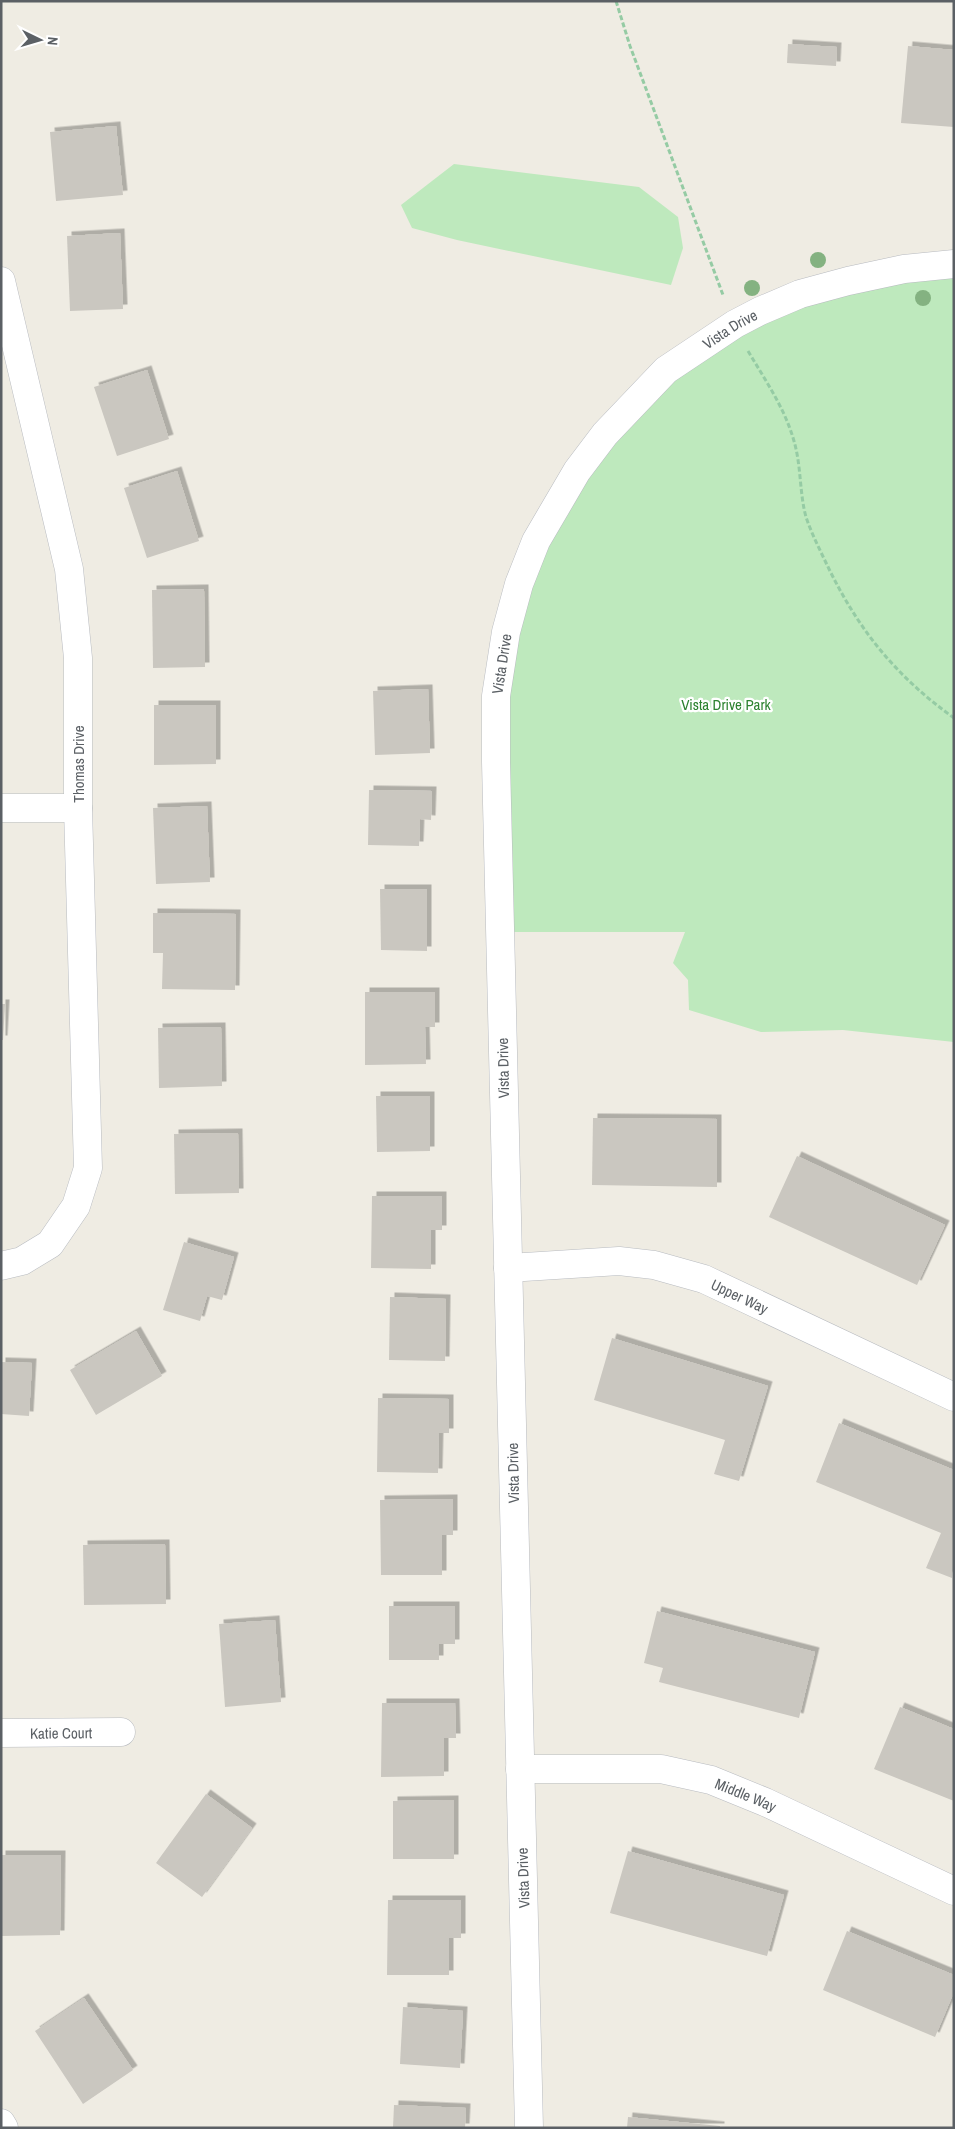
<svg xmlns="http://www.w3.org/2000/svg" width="955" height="2129" font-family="'Archivo Narrow',sans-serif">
<defs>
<filter id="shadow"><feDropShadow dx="4.5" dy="-4.5" stdDeviation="0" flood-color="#0004"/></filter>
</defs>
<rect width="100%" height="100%" fill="#efece3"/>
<!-- green -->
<g fill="#bee9bd">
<path d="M454,164L639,187L678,217L683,248L671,285L457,240L412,228L401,205Z"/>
<path d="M954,264V1042L843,1030L761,1032L689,1010L688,980L673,963L685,932H500L506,632L577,471L735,324Z"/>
</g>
<!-- building -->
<g fill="#cac7c0" filter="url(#shadow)">
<path d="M788,44L837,47L836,66L787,63Z"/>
<path d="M908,46L954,50V127L901,123Z"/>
<path d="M116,126L123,195L56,201L50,132Z"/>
<path d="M120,233L123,309L70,311L67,236Z"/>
<path d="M147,370L169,439L117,456L94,387Z"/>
<path d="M177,471L199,541L147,558L124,488Z"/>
<path d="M204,589L205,667L153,668L152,590Z"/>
<path d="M428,689L430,753L375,755L373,691Z"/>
<path d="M154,705H216V764L154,765Z"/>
<path d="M369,790L432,791L431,820L420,819L419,846L368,845Z"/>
<path d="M207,806L210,882L156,884L153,808Z"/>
<path d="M380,889H427V951L381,950Z"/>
<path d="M153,913L236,914L235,990L162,989L163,953H153Z"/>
<path d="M365,992H435V1027H425L426,1064L365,1065Z"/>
<path d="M1,1004H5L3,1040H1Z"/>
<path d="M221,1027L222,1086L159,1088L158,1028Z"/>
<path d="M376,1096H430V1151L377,1152Z"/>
<path d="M593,1118L717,1119V1187L592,1185Z"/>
<path d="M238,1133L239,1193L175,1194L174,1134Z"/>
<path d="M797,1156L945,1225L917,1285L769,1217Z"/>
<path d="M372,1196H442V1230H431V1269L371,1268Z"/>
<path d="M184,1242L234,1257L222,1300L207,1296L200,1321L163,1310Z"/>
<path d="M390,1297L446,1299L445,1361L389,1360Z"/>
<path d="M136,1331L162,1376L96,1415L70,1370Z"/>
<path d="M612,1338L768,1386L739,1481L714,1474L725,1440L594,1400Z"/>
<path d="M1,1362L32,1363L29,1416L1,1414Z"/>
<path d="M378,1398L449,1399V1433H439L438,1473L377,1472Z"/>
<path d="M839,1423L954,1470L952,1578L926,1568L941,1533L816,1482Z"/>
<path d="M453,1499V1535H442V1575H381L380,1500Z"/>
<path d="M165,1544L166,1604L84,1605L83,1545Z"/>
<path d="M389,1606H455V1644H439V1660H389Z"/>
<path d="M657,1611L815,1652L799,1718L659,1682L663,1668L644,1663Z"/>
<path d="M275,1620L281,1702L225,1707L219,1624Z"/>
<path d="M382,1703H455L456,1738H444V1776L381,1777Z"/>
<path d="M900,1707L954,1729V1801L874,1769Z"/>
<path d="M206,1794L252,1828L202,1897L156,1863Z"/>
<path d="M454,1800V1859H393V1801Z"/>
<path d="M628,1851L784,1895L767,1956L610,1913Z"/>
<path d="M1,1855H61L60,1935L1,1936Z"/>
<path d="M388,1900H461V1938H449V1975H387Z"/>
<path d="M847,1931L954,1975V1992L935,2037L823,1990Z"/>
<path d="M84,1998L133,2070L83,2104L35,2031Z"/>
<path d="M403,2007L463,2011L460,2068L400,2064Z"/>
<path d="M394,2105L466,2108L465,2128H393Z"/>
<path d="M628,2117L720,2126V2128H627Z"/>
</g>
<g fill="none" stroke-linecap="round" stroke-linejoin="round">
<!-- minor casing -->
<g stroke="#b8bbc0" stroke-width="29">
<g id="minor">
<path d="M1,281L69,569L78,658V808L88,1168L76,1206L50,1244L22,1261L1,1266"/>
<path d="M1,808H78"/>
<path id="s1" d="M508,1268L619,1261L654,1265L704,1279L954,1397"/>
<path id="s2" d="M1,1733L121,1732"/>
<path id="s3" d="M520,1769H661L711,1780L765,1802L954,1891"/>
<path d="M1,2123L4,2128"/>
<path id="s4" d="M529,2128L496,762V696L506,632L519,584L536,541L577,471L605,434L666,370L735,324L760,311L800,294L848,281L904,269L954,264"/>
</g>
</g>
<!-- path -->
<g stroke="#95cba4" stroke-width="3" stroke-dasharray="5 2.5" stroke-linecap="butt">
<path d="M616,1L630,46L723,295"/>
<path d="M748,351C767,383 788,413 796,449C801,471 800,495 806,517C812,535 821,552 829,569C860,632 897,677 954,718"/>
</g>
<!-- minor -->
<use href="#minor" stroke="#fff" stroke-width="28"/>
</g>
<!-- trees -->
<g fill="#84b281">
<circle cx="818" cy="260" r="8"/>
<circle cx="752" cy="288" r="8"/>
<circle cx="923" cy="298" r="8"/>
</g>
<g text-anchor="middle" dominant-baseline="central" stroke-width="4.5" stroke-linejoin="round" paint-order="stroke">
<!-- street labels -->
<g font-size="15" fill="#5b6065" stroke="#fff">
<text stroke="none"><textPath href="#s4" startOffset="1885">Vista Drive</textPath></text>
<text stroke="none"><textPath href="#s4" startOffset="1465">Vista Drive</textPath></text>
<text transform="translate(78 764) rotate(-90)">Thomas Drive</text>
<text transform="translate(503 1068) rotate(-91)">Vista Drive</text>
<text stroke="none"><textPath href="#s1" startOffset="238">Upper Way</textPath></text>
<text transform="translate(513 1473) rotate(-91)">Vista Drive</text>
<text stroke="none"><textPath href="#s2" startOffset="60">Katie Court</textPath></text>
<text stroke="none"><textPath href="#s3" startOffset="230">Middle Way</textPath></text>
<text transform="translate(523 1878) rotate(-92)">Vista Drive</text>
</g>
<!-- park labels -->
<g font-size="15" fill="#2d8230" stroke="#fff">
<text x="726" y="704">Vista Drive Park</text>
</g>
</g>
<!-- border -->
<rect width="955" height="2129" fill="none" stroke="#5b6065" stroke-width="5"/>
<!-- north arrow -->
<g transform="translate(40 40) rotate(95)" stroke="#ffffff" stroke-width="4" paint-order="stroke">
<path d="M0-4L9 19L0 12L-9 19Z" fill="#5b6065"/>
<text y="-8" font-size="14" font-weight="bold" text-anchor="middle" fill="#5b6065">N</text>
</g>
</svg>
